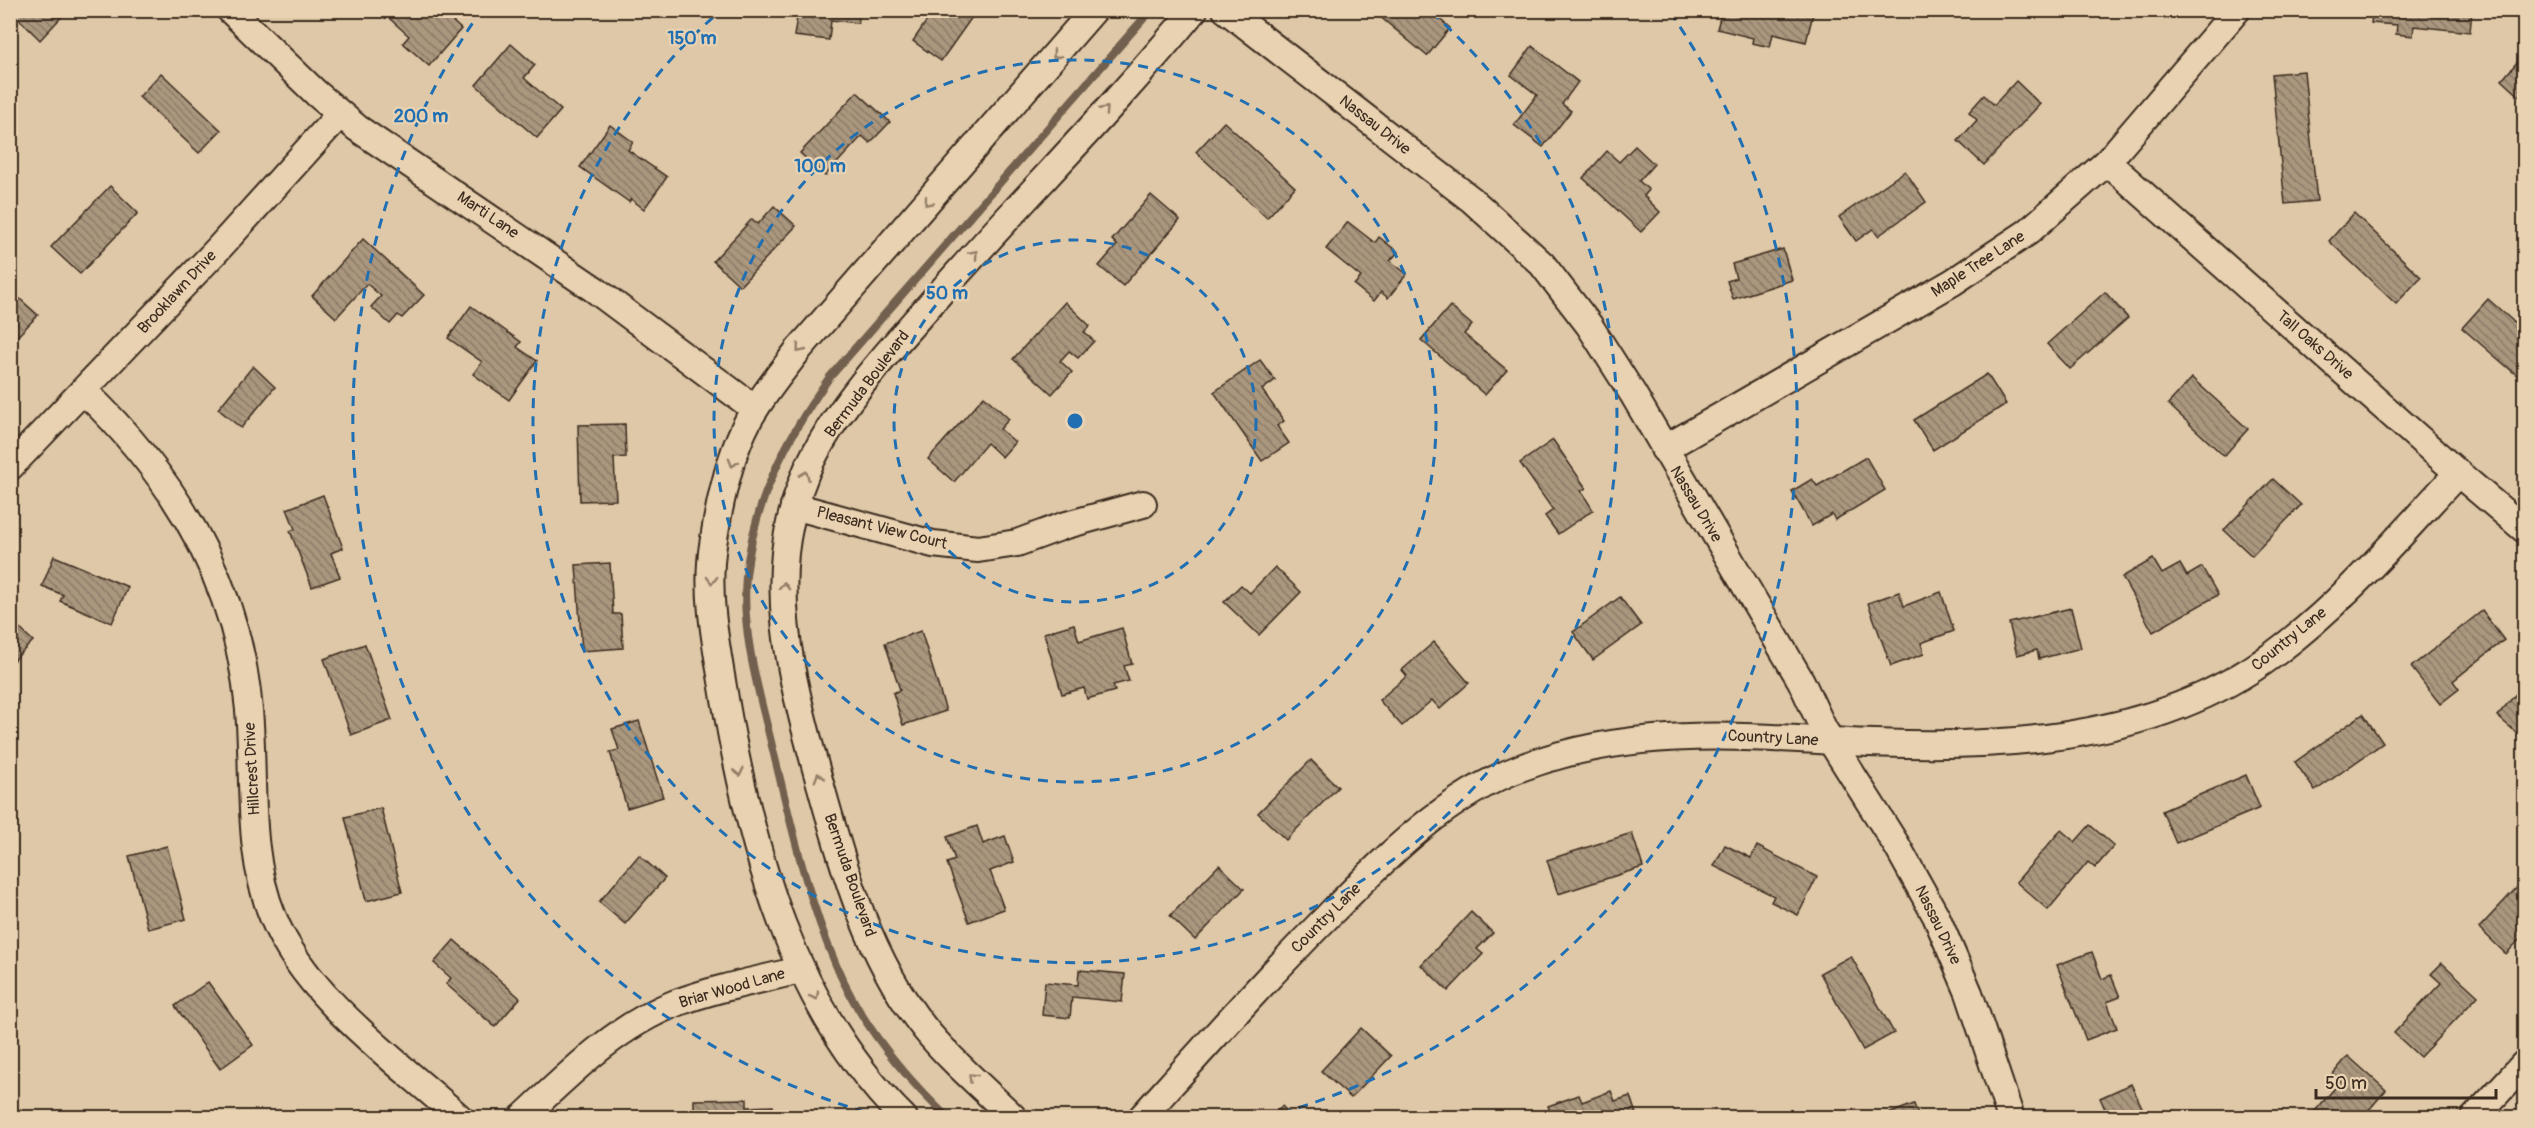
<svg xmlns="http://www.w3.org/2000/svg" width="2535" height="1128" font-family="Pangolin,sans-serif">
<defs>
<pattern id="building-back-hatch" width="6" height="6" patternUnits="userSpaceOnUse" patternTransform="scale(1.5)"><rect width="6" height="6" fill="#aa977e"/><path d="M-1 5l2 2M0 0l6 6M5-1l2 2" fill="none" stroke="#8c7b67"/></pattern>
</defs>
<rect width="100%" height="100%" fill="#dec8a8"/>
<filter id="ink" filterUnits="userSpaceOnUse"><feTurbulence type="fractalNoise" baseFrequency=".0167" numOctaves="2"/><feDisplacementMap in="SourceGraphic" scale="12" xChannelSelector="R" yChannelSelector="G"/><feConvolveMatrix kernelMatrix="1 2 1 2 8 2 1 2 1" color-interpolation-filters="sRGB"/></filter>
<g filter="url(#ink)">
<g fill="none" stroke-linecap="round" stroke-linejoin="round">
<!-- stream -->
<path stroke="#725f4d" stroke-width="8" d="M948,1118C903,1075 860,1023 836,965C806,895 790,819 772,746C759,692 741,633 746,576C754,500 786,439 829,378L1151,10"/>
</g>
<!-- building -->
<g fill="url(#building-back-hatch)" stroke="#3b2a1e" stroke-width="1.5">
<path d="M10,10H68L40,40Z"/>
<path d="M380,10H440L461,29L429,66L403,43L409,36Z"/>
<path d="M774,10H859L858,23L831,20L829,40L794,36L797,17L773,14Z"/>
<path d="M934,10H977L941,61L913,41Z"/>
<path d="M1372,10H1429L1450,28L1427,56Z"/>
<path d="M1722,10H1814L1806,42L1773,34L1770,47L1752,43L1753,38L1717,29Z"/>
<path d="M2035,10H2061L2035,14Z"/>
<path d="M2373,10H2472L2470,32L2414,26L2413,36L2396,34L2397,25L2371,23Z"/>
<path d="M511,44L535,65L524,78L561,110L537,138L476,85Z"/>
<path d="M1532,46L1578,82L1562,104L1571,111L1543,147L1514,125L1537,95L1511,75Z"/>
<path d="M2524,54V100L2502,80Z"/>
<path d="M2304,71L2317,201L2285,204L2272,74Z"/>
<path d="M161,73L221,130L199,153L139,97Z"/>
<path d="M2016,81L2040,104L1984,165L1958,141L1977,120L1969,112L1984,95L1994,105Z"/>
<path d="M857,92L890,122L870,143L862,136L825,176L800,153Z"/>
<path d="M1224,122L1295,187L1267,218L1196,152Z"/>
<path d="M610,125L633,142L628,150L667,177L644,209L631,199L629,202L580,167Z"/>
<path d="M1635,146L1654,164L1639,181L1649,190L1644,196L1660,212L1641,232L1583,178L1607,151L1619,162Z"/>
<path d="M1905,171L1926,202L1878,236L1873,229L1856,241L1839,217Z"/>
<path d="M110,186L138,213L80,274L51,247Z"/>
<path d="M1151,195L1180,220L1123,286L1099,266L1117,245L1112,240Z"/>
<path d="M774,206L796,226L740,286L713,261L752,219L758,224Z"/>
<path d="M2354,213L2421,277L2396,304L2329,241Z"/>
<path d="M1348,222L1375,243L1379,237L1398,252L1390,261L1407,274L1388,298L1381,292L1374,301L1354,285L1361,277L1326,249Z"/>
<path d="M363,239L424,295L402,318L398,315L390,324L371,307L381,296L367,284L336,318L312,296Z"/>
<path d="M1783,249L1792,280L1733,299L1727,281L1736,278L1732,264Z"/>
<path d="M10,290L38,315L10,344Z"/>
<path d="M2105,292L2128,318L2070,369L2047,344Z"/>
<path d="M2488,299L2524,331V373L2520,378L2462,328Z"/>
<path d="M1065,302L1090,326L1084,332L1094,341L1078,358L1069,351L1060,361L1072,372L1052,394L1013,359Z"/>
<path d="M471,306L521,342L517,347L537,361L509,400L473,374L482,362L448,338Z"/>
<path d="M1450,306L1472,325L1464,334L1507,370L1485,395L1421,340Z"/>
<path d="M1260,360L1275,380L1262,390L1284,421L1277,426L1289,443L1262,461L1214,392Z"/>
<path d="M253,366L275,387L241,428L218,409Z"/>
<path d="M1987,374L2006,404L1933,450L1914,420Z"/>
<path d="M2192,378L2248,429L2224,456L2168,404Z"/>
<path d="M984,396L1009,419L1000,429L1015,442L1002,457L987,443L954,482L928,459Z"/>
<path d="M625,424L626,457L614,458L616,500L580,501L578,425Z"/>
<path d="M1553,440L1586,488L1581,491L1593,510L1558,534L1545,516L1553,510L1520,463Z"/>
<path d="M1866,457L1885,490L1835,520L1832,514L1812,526L1792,491L1812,479L1817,486Z"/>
<path d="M2273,479L2301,505L2252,556L2224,530Z"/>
<path d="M323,495L343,548L331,553L340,577L312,587L290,531L295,529L287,509Z"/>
<path d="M54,556L128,587L112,623L60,601L63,595L42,586Z"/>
<path d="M2153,559L2162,574L2180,564L2187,576L2202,567L2218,595L2153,632L2122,577Z"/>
<path d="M610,563L613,614H621L623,648L582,651L576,565Z"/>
<path d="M1275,567L1301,592L1259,635L1224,602L1241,585L1250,593Z"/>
<path d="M1899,592L1904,606L1941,592L1954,631L1921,643L1924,654L1891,666L1868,603Z"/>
<path d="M1620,597L1641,625L1593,660L1573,632Z"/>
<path d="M2071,608L2081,648L2039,659L2037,650L2017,655L2009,623Z"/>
<path d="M2482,611L2504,640L2453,681L2459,689L2440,704L2411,667Z"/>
<path d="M10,619L33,641L10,664Z"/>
<path d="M1074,624L1079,641L1122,628L1132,664L1124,666L1129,681L1113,685L1115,691L1087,699L1084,688L1062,694L1044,633Z"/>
<path d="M921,631L946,711L903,725L893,693L900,690L885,643Z"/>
<path d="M1434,642L1469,683L1440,709L1432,700L1402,726L1379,700L1407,676L1402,670Z"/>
<path d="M365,644L392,720L351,735L324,659Z"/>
<path d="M2520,689L2524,693V739L2497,716Z"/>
<path d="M2363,714L2383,743L2315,791L2295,762Z"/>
<path d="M639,721L663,797L627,808L610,752L619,750L612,729Z"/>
<path d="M1311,760L1338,787L1286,840L1258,813Z"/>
<path d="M2246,775L2260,808L2176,843L2162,811Z"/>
<path d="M381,808L402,892L366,901L345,817Z"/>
<path d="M2090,825L2114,846L2095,868L2088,862L2048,910L2016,882L2061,830L2075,842Z"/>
<path d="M977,826L983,844L1005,836L1014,862L990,871L1004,909L969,922L947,863L955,860L947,837Z"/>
<path d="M1632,833L1643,867L1558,894L1547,860Z"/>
<path d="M1725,845L1751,858L1757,846L1817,877L1798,915L1771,902L1774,896L1714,866Z"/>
<path d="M167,846L186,919L148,929L129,856Z"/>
<path d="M639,855L665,878L625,924L599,902Z"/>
<path d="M1219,865L1244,889L1195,940L1170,916Z"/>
<path d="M2524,880V935L2506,954L2479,928Z"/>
<path d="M1471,912L1493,933L1477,949L1483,954L1448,991L1421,965Z"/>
<path d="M454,940L520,998L495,1027L446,984L451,978L434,963Z"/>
<path d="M2092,952L2102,979L2111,975L2120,997L2107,1002L2117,1028L2086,1040L2057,965Z"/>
<path d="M1851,956L1894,1033L1863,1050L1820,973Z"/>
<path d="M2442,963L2478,996L2420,1057L2394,1033L2441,983L2431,974Z"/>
<path d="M1079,970L1125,974L1122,1002L1072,997L1070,1018L1042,1015L1045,982L1078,985Z"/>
<path d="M208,982L253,1045L220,1069L175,1006Z"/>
<path d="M1361,1028L1391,1056L1351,1098L1321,1071Z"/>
<path d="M2348,1056L2386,1090L2362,1118H2309L2340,1082L2332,1075Z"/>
<path d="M2131,1084L2147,1118H2109L2100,1098Z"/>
<path d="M1611,1091L1615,1101L1630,1096L1637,1117L1542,1118L1551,1114L1548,1106L1579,1095L1582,1102Z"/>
<path d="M747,1099V1107L773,1106V1118H694V1100Z"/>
<path d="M1914,1104L1919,1118H1884L1883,1116Z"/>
<path d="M1282,1106L1293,1118H1271Z"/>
</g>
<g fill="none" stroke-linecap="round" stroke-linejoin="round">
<!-- street casing -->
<g stroke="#3b2a1e" stroke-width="30">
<g id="street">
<path d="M230,10L316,93L357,128L594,289L755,409"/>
<path d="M1226,10L1472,200L1542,264L1589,325L1633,394L1801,681L1824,730L1897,846L1936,916L1969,993L2011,1118"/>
<path d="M2107,162L2458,473L2524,529"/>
<path d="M84,391C175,478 238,582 249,710C255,778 246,852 273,917C305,997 397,1061 460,1118"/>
<path d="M1664,449L1953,282L2028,232L2107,162L2237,10"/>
<path d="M10,467L218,249L340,114"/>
<path d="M794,506L933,544L978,549L1017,543L1063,526L1143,504"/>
<path d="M522,1118C568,1075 616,1026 676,1003C716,988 759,980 800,970"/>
<path d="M904,1118C792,1007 751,850 725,699C717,649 705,596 713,545C719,504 729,456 749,419C763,394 782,372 799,349L1094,10"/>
<path d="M1014,1118C984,1089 951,1061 925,1029C869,959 845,872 821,787C800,712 777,632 785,553C788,526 796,496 807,470C834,410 889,351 933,301C1019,203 1111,111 1194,10"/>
<path d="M1141,1118C1204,1048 1266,978 1332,912C1388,855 1447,795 1523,767C1624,729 1727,735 1832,741C1981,750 2149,747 2274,654C2343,603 2399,536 2458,473"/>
<path d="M2474,1118L2524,1064"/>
</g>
</g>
<!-- street -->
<use href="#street" stroke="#e8d2b1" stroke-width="26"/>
</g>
<!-- one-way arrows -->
<defs><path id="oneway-chevron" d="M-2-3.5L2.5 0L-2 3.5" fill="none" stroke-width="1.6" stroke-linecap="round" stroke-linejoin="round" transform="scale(1.5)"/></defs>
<g stroke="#927e68">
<use href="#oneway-chevron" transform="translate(1056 55) rotate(131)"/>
<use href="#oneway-chevron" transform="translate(1105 110) rotate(-48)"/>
<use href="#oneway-chevron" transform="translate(928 202) rotate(131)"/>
<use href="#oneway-chevron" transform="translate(974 254) rotate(-49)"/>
<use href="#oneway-chevron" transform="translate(800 349) rotate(129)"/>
<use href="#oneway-chevron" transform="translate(733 463) rotate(107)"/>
<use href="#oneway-chevron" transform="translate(805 475) rotate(-68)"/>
<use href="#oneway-chevron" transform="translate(712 580) rotate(91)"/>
<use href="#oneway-chevron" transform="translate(784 586) rotate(-88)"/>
<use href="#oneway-chevron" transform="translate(739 772) rotate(77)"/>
<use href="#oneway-chevron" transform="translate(819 777) rotate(-106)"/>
<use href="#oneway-chevron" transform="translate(815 996) rotate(61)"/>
<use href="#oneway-chevron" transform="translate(972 1077) rotate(-136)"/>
</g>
</g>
<!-- distance rings -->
<g fill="none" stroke="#1f6fb2" stroke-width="3" stroke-dasharray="10 8">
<circle cx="1075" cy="421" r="181"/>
<circle cx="1075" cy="421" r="361"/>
<path d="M1431 12A542 542 0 1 1 719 12"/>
<path d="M882 1117A722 722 0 0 1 480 12M1670 12A722 722 0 0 1 1268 1117"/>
</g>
<g text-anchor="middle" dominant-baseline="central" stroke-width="4.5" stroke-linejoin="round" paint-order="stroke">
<!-- street labels -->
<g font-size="16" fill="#3b2a1e" stroke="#e8d2b1">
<text transform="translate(1375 125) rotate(38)">Nassau Drive</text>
<text transform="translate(488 215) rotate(34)">Marti Lane</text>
<text transform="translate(1978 264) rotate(-33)">Maple Tree Lane</text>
<text transform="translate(177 292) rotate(-47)">Brooklawn Drive</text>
<text transform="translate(2315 345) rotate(41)">Tall Oaks Drive</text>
<text transform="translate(867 384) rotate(-53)">Bermuda Boulevard</text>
<text transform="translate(1696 504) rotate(59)">Nassau Drive</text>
<text transform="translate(882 528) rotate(14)">Pleasant View Court</text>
<text transform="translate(2289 639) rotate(-39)">Country Lane</text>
<text transform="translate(1773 738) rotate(3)">Country Lane</text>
<text transform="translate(252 769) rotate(-93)">Hillcrest Drive</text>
<text transform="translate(850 875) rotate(71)">Bermuda Boulevard</text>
<text transform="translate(1326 918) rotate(-45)">Country Lane</text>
<text transform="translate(1938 925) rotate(64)">Nassau Drive</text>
<text transform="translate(732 988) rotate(-16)">Briar Wood Lane</text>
</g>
</g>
<circle cx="1075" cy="421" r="9" fill="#1f6fb2" stroke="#e8d2b1" stroke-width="3"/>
<g font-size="18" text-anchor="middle" font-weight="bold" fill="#1f6fb2" stroke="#e8d2b1" stroke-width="4.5" stroke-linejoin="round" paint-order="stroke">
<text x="692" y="44">150 m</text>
<text x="421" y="122">200 m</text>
<text x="820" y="172">100 m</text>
<text x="947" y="299">50 m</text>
</g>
<!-- margin -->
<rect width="2535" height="1128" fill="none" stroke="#e8d2b1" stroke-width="36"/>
<rect x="18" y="18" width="2499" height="1092" fill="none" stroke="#3b2a1e" stroke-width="2" filter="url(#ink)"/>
<!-- scale -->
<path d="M2316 1089v9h180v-9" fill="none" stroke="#3b2a1e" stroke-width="3"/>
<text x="2325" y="1089" font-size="18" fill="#3b2a1e" stroke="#e8d2b1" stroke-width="4.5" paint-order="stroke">50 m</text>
</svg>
